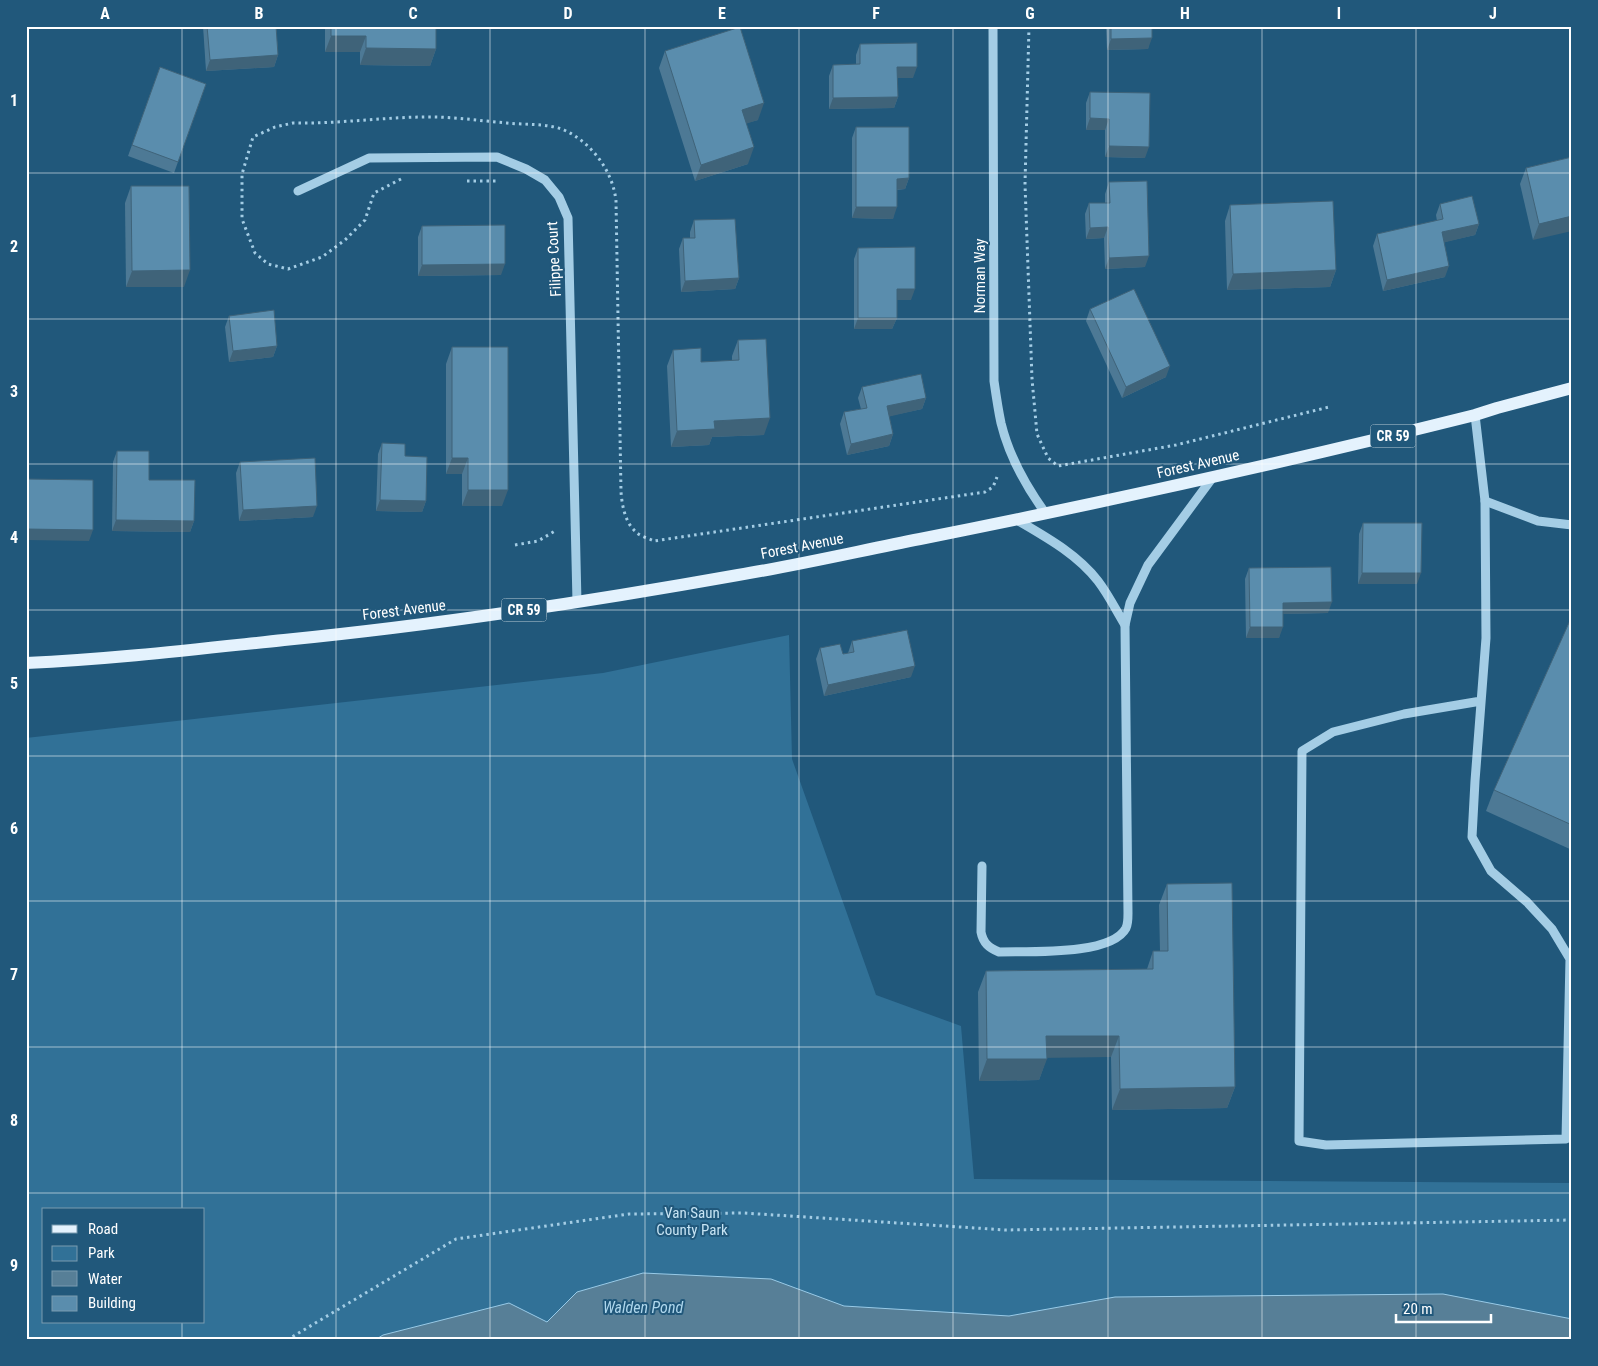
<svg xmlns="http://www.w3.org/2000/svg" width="1598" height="1366" font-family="'Roboto Condensed',sans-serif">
<rect width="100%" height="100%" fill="#21587b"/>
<!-- green -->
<path fill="#317197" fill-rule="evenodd" d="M789,635L792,759L876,995L961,1026L974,1179L1572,1183V1340H26V738L603,673ZM44,1210H204V1322H44Z"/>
<!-- water -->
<path fill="#577f97" stroke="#98cae7" d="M643,1273L771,1279L844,1306L1009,1316L1115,1297L1443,1294L1572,1319V1340H375L383,1335L509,1303L547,1322L577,1292Z"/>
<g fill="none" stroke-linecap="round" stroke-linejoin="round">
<!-- path -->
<g stroke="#a4cde5" stroke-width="3" stroke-dasharray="2.5 4" stroke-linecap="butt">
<path d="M1029,26L1025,184L1032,379L1037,434L1048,458L1058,466L1176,445L1329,407"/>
<path d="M401,179L374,193L365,220L345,240L322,257L288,269L268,264L255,253L242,219V174L253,137L275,127L293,123C342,124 390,116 438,117C461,118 484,121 507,123C525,125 547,123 564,130C591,142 613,171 616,201L621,492C622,505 625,522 635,531C639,536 648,538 654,541L985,492L993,487L997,477"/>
<path d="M467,181H499"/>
<path d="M515,545L538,541L555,531"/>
<path d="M287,1340L456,1239L629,1214L744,1213L1006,1230L1572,1220"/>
</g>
<!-- minor -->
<g stroke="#a4cde5" stroke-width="9">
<path d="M993,26L994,381C996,395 998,409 1001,423C1009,456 1027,488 1046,514"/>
<path d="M298,191L369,158L497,157L526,169L545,180L559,197L568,218L577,602"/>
<path d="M1475,415L1485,501L1486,638L1475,781L1472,837L1491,871L1527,902L1552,929L1570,959L1566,1139L1326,1145L1299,1141L1302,751L1333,732L1404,714L1481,701"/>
<path d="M1485,501L1538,521L1572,525"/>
<path d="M1017,520C1046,537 1077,554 1098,581C1108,594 1116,610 1125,625"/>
<path d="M982,866L981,932C983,943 989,948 999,952C1028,951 1111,956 1126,928C1128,924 1128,918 1128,913L1125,625L1130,603L1148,565L1213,477"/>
</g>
<!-- major -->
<path stroke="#e4f2fd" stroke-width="12" d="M26,663C113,659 198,649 284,640C436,625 587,602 738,575C799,565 859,551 920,539C1106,502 1291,461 1475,415L1497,408L1572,388"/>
</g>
<!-- wall -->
<g fill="#4d7995">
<path d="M203,26H276L278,55L274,67L206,71Z"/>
<path d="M325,26H436V49L430,66L360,65V52H325Z"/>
<path d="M1106,26H1152L1148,49L1107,50Z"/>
<path d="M860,44L913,78H897L898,97L894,108L829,109V76L833,65L856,64V55Z"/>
<path d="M665,51L758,120L746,123L748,164L695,181L659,68Z"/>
<path d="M160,67L206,84L174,173L128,156Z"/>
<path d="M1090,92L1145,158L1105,157V130H1086V103Z"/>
<path d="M856,127L909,178L905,189L897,190L893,219L852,218V138Z"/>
<path d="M1572,157L1533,240L1520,184L1526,168Z"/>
<path d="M1109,182L1145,267L1105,269L1104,238L1086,239L1085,214L1089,203H1105V194Z"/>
<path d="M131,186L184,287H126L125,203Z"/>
<path d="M1440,204L1479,224L1475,235L1444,242L1445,277L1383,291L1373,246L1377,234L1437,221L1436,215Z"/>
<path d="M1230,205L1336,270L1330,287L1227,290L1225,221Z"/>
<path d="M694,220L739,278L735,289L681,292L679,249L683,238H690V232Z"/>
<path d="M422,226L501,275L418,276V237Z"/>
<path d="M858,248L911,300H897V318L892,329H854V259Z"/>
<path d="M1090,309L1166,377L1122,398L1086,321Z"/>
<path d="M229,316L277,346L273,357L229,362L225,327Z"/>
<path d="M738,340L764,435L712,437L709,445L671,447L667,366L673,350L701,362L732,361V356Z"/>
<path d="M452,347L502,506H462V474H446V364Z"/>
<path d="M862,387L926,398L922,409L889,416L893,434L889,446L847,455L840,424L844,412L861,409L858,398Z"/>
<path d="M382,443L405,456L426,501L422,512L376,511L378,454Z"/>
<path d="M117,451L194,521L190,532L112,531L113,462Z"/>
<path d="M240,462L313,517L239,521L236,473Z"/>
<path d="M1363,523L1417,584H1358L1359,534Z"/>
<path d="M1249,568L1328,613L1283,614L1279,638H1246L1245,579Z"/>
<path d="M1572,616V850L1486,811L1494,790Z"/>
<path d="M852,641L911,677L824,696L816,659L820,648L843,654L848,653Z"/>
<path d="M1167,884L1235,1087L1227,1108L1112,1110L1111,1057H1047L1039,1080L979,1081L978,992L986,971L1147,969L1153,951H1160L1159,905Z"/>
</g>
<!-- shaded-wall -->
<g fill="#3f6379">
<path d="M331,36H366L360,52H325Z"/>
<path d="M1152,38L1148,49L1107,50L1111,39Z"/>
<path d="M366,48L436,49L430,66L360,65Z"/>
<path d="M278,55L274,67L206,71L210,60Z"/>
<path d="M897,67H917L913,78H893Z"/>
<path d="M898,97L894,108L829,109L833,98Z"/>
<path d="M764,103L758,120L736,127L742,110Z"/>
<path d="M1090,118L1109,119L1105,130H1086Z"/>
<path d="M1109,146L1149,147L1145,158L1105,157Z"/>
<path d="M754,147L748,164L695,181L701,165Z"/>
<path d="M909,178L905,189L893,190L897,179Z"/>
<path d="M856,207H897L893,219L852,218Z"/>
<path d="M1572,216V231L1533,240L1539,224Z"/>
<path d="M1479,224L1475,235L1438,244L1442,232Z"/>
<path d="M1108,227L1104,238L1086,239L1090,228Z"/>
<path d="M1149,256L1145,267L1105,269L1109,258Z"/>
<path d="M505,264L501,275L418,276L422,265Z"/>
<path d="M1449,266L1445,277L1383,291L1387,280Z"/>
<path d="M190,270L184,287H126L132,271Z"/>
<path d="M1336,270L1330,287L1227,290L1233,274Z"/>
<path d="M739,278L735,289L681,292L685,281Z"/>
<path d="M897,289H915L911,300H892Z"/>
<path d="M858,318H897L892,329H854Z"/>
<path d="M277,346L273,357L229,362L233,351Z"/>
<path d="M1170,366L1166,377L1122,398L1126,387Z"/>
<path d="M926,398L922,409L883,418L887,406Z"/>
<path d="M770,418L764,435L712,437L709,445L671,447L677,431L714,421Z"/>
<path d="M893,434L889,446L847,455L851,444Z"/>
<path d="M452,458H468L462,474H446Z"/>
<path d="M468,490H508L502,506H462Z"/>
<path d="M380,500L426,501L422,512L376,511Z"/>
<path d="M317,506L313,517L239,521L243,510Z"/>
<path d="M116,520L194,521L190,532L112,531Z"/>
<path d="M26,529L93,530L89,541L26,540Z"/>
<path d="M1362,573H1421L1417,584H1358Z"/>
<path d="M1332,602L1328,613L1279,614L1283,603Z"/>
<path d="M1250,627H1283L1279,638H1246Z"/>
<path d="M915,666L911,677L824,696L828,685Z"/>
<path d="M1046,1036H1119L1111,1057L1039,1058Z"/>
<path d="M987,1059H1047L1039,1080L979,1081Z"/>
<path d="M1235,1087L1227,1108L1112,1110L1120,1089Z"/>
</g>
<!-- building -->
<g fill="#5a8dad" stroke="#3f6379">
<path d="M207,26H276L278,55L210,60Z"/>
<path d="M331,26H436V49L366,48V36H331Z"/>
<path d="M1111,26H1152V38L1111,39Z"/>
<path d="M740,27L764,103L742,110L754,147L701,165L665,51Z"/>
<path d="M917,43V67H897L898,97L833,98V65L860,64V44Z"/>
<path d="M160,67L206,84L178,162L132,145Z"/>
<path d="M1090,92L1150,93L1149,147L1109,146V119L1090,118Z"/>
<path d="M856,127H909V178L897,179V207H856Z"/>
<path d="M1572,157V216L1539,224L1526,168Z"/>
<path d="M1147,181L1149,256L1109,258L1108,227L1090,228L1089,203H1110L1109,182Z"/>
<path d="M131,186H189L190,270L132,271Z"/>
<path d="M1472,196L1479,224L1442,232L1449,266L1387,280L1377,234L1443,219L1440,204Z"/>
<path d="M1333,201L1336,270L1233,274L1230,205Z"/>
<path d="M735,219L739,278L685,281L683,238H695L694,220Z"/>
<path d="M505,225V264L422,265V226Z"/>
<path d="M915,247V289H897V318H858V248Z"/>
<path d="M1134,289L1170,366L1126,387L1090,309Z"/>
<path d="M274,310L277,346L233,351L229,316Z"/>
<path d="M766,339L770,418L714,421L715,429L677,431L673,350L701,348V362L739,360L738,340Z"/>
<path d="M452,347H508V490H468V458H452Z"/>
<path d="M921,374L926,398L887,406L893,434L851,444L844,412L867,408L862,387Z"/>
<path d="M382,443L405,444V456L427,457L426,501L380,500Z"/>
<path d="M117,451H149V480H195L194,521L116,520Z"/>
<path d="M315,458L317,506L243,510L240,462Z"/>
<path d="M26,479L93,480V530L26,529Z"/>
<path d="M1363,523H1422L1421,573H1362Z"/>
<path d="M1331,567L1332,602L1283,603V627H1250L1249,568Z"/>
<path d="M1572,616V825L1494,790Z"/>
<path d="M907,630L915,666L828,685L820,648L840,644L843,654L854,652L852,641Z"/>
<path d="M1232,883L1235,1087L1120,1089L1119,1036H1046L1047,1059H987L986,971L1153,969V951H1168L1167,884Z"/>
</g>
<!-- grid -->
<path fill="none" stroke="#fff" stroke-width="1" stroke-opacity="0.55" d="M182,26V1210M336,26V1340M490,26V1340M645,26V1340M799,26V1340M953,26V1340M1108,26V1340M1262,26V1340M1416,26V1340M26,173H1572M26,319H1572M26,464H1572M26,610H1572M26,756H1572M26,901H1572M26,1047H1572M26,1193H1572M182,1322V1340"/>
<g text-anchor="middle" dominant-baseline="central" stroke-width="4" stroke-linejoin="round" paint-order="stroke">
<!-- shield labels -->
<g fill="#21587b" stroke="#bccdd7" stroke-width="1">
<rect x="1370.5" y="424.5" width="45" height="23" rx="4"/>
<rect x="501.5" y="598.5" width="45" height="23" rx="4"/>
</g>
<g font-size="14" font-weight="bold" fill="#fff">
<text x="1393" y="436">CR 59</text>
<text x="524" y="610">CR 59</text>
</g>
<!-- street labels -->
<g font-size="15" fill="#fff" stroke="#21587b">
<text transform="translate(554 259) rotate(-93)">Filippe Court</text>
<text transform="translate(980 276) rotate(-90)">Norman Way</text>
<text transform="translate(1198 464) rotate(-13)">Forest Avenue</text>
<text transform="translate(802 546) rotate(-11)">Forest Avenue</text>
<text transform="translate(404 610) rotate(-7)">Forest Avenue</text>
</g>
<!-- park labels -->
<g font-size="15" fill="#c7e4f4" stroke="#21587b">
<text x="692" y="1213">Van Saun<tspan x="692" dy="17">County Park</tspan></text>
</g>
<!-- water labels -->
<g font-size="16" font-style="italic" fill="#afd7ed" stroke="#21587b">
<text x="643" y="1307">Walden Pond</text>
</g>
</g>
<!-- border -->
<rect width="1598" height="1366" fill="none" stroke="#21587b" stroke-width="55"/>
<!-- legend -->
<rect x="42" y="1208" width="162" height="115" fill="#21587b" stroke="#7a9bb0"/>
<rect x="52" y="1225" width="25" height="8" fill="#e4f2fd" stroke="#7a9bb0"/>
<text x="88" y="1234" font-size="15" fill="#ffffff">Road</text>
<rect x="52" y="1246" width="25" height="15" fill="#317197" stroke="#7a9bb0"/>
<text x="88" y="1258" font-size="15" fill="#ffffff">Park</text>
<rect x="52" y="1271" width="25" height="15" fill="#577f97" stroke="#7a9bb0"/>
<text x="88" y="1284" font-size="15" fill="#ffffff">Water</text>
<rect x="52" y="1296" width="25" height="15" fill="#5a8dad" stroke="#7a9bb0"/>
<text x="88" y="1308" font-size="15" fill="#ffffff">Building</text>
<!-- scale -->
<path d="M1396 1314v8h95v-8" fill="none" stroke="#ffffff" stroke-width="2.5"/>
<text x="1403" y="1314" font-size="15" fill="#ffffff" stroke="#21587b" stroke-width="4" paint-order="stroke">20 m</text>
<rect x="28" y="28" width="1542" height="1310" fill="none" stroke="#fff" stroke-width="2"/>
<g font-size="16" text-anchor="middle" font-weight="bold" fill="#fff">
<text x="105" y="19">A</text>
<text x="259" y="19">B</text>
<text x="413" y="19">C</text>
<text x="568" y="19">D</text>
<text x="722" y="19">E</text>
<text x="876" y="19">F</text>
<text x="1030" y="19">G</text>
<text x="1185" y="19">H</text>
<text x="1339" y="19">I</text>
<text x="1493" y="19">J</text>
<text x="14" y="106">1</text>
<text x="14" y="252">2</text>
<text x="14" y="397">3</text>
<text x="14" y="543">4</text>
<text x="14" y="689">5</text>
<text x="14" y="834">6</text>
<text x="14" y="980">7</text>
<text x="14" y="1126">8</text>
<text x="14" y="1271">9</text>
</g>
</svg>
